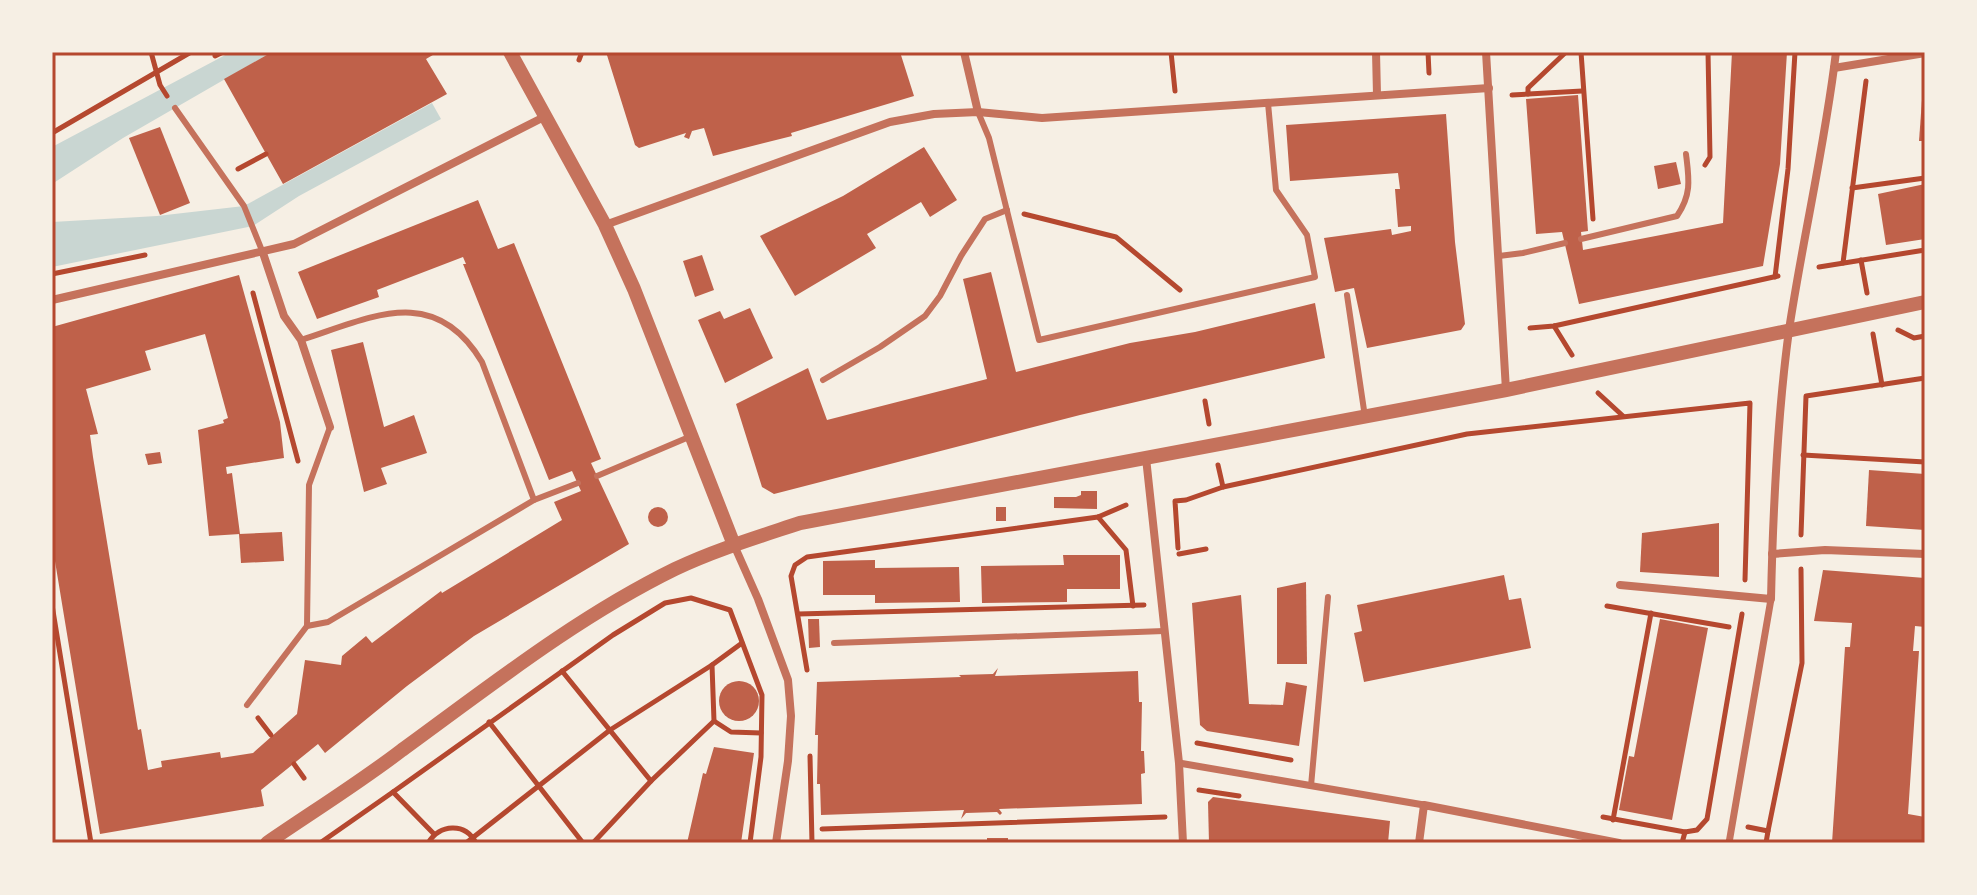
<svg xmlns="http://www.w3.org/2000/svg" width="1977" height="895" font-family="'Work Sans',sans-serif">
<rect width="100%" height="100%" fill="#f6efe4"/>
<!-- water -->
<g fill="#c9d6d2">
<path d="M231,52H272L123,138L52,184V147Z"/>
<path d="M432,103L441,119L299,196L253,226L52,267V222L157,216L244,206Z"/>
</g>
<!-- building -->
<g fill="#bf614a">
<path d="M272,52H438L426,59L447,94L283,184L224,79Z"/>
<path d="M606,52H900L914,96L791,133L792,136L713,156L704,128L692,131L689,139L684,137L686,133L639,148L635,145Z"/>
<path d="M1732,52H1787L1780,164L1763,266L1579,304L1562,232L1536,234L1526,99L1578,95L1588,231L1581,232L1583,250L1723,223Z"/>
<path d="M1923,86H1925V141H1919Z"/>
<path d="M1446,114L1455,242L1465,324L1461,330L1367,348L1354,288L1335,292L1324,238L1391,229L1392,235L1411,231V226L1398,227L1395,189H1400L1398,173L1290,181L1286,125Z"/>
<path d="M160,127L190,203L160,215L129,138Z"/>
<path d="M924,147L957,200L930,217L921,202L867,234L876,248L795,296L760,236L843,196Z"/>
<path d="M1676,162L1681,184L1658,189L1654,166Z"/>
<path d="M1925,184V239L1886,245L1878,194Z"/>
<path d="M478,200L498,249L514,243L601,459L591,463L629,544L474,636L407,686L325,753L318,744L261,790L264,806L100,834L52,543V327L239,275L280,422L284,458L226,467L227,474L232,473L240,534L209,536L198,430L224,423L223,420L228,418L205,334L145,351L151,370L86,389L98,434L90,435L93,457L138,730L141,729L148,770L162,767L161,761L220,752L221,758L253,753L297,714L305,660L341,665L342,656L366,636L372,643L441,591L442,593L562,520L554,502L581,491L572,471L549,480L463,264H466L463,257L377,290L379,297L317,319L298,272Z"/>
<path d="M702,255L714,290L695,297L683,261Z"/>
<path d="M991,272L1016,372L1130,343L1195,332L1315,303L1325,358L1080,415L774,494L762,487L736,404L808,368L827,420L987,379L963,279Z"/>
<path d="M750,308L773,358L725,383L698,320L720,311L724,319Z"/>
<path d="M363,342L384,427L414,415L427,453L381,468L387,484L364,492L331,350Z"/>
<path d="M160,452L162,463L148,465L145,454Z"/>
<path d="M1869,470L1925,474V530L1866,526Z"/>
<path d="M1081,491H1097V509L1054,508V497H1076L1081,495Z"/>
<circle cx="658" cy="517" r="10"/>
<rect x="996" y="507" width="10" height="14"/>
<path d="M1719,523V577L1640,572L1642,533Z"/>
<path d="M282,532L284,561L241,563L239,534Z"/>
<path d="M1063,555H1120V589H1067V602L982,603L981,566L1064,565Z"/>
<path d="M875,560V568L959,567L960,602L875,603V595H823V561Z"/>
<path d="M1823,570L1925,578V627L1915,626L1913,651H1919L1908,814L1925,817V843H1832L1845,647H1850L1852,623L1814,621Z"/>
<path d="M1504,575L1509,600L1521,598L1531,648L1364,682L1354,633L1362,631L1357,605Z"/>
<path d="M1306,582L1307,664H1277V588Z"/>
<path d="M1241,595L1249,704L1283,705L1286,682L1307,686L1299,746L1207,731L1200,725L1192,603Z"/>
<path d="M808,619H819L820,647L809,648Z"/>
<path d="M1660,619L1708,628L1672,820L1619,810L1629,756L1634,757Z"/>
<path d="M998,668L995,676L1138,671L1139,702H1142L1141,751H1144L1145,773L1141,774L1142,804L999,809L1002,813L1000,815L997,812L966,813L961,819L964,810L821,815L820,784H817L818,735H815L817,682L961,677L959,675L993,674Z"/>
<circle cx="739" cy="701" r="20"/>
<path d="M714,747L754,753L741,843H687L703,773L706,774Z"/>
<path d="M1213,797L1390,821L1388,843H1209L1208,802Z"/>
<rect x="987" y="838" width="21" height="5"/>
</g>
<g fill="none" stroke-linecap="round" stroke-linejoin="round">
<!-- path -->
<g stroke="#b5482f" stroke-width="5">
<path d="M151,52L160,85L167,96"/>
<path d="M1171,52L1175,91"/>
<path d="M1428,52L1429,73"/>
<path d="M1581,52L1593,219"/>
<path d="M215,56L223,52"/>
<path d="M579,60L582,52"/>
<path d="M1528,94V88L1566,52"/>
<path d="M1512,95L1582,91"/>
<path d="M52,133L191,52"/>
<path d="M1705,165L1710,157L1708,52"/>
<path d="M238,169L266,154"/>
<path d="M1852,188L1925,178"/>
<path d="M1024,214L1116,237L1180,290"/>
<path d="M1861,260L1867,293"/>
<path d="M1843,263L1866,81"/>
<path d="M1819,267L1925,250"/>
<path d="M52,274L145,255"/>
<path d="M1775,277L1788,169L1795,52"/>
<path d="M253,293L298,461"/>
<path d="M1554,326L1572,355"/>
<path d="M1530,328L1554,326L1778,276"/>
<path d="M1898,330L1914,338L1925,336"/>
<path d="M1873,334L1882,385"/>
<path d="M1598,393L1623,416"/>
<path d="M1205,401L1209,424"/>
<path d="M1803,455L1925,462"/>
<path d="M1218,465L1223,487"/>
<path d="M1098,517L1126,550L1133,606"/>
<path d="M1801,535L1806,396L1925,378"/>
<path d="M1178,548L1175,501L1186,500L1223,487L1467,434L1750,403L1745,580"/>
<path d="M1179,554L1206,549"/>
<path d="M52,605L91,843"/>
<path d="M1607,606L1729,627"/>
<path d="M798,614L1144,605"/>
<path d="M807,670L791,576L795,565L807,557L1098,517L1126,505"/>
<path d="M562,671L651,781"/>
<path d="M258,718L271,735"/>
<path d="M714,721L731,732L761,733"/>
<path d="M489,722L583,843"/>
<path d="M1197,743L1291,760"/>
<path d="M810,756L812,843"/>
<path d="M294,764L304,778"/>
<path d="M1199,790L1239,796"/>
<path d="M1603,817L1685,832L1697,830L1707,819L1742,614"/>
<path d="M1613,820L1651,613"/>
<path d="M1748,827L1768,831L1802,663L1801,569"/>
<path d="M822,829L1165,817"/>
<path d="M434,834L393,792L613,635L665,603L691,598L730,610L762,695L761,757L750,843"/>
<path d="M320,843L393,792"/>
<path d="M428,843C440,824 465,822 476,843"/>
<path d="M466,843L610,730L712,665"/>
<path d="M593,843L651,781L714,721L712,665L742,643"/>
<path d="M1682,843L1685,832"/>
<path d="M1766,843L1768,831"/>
</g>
<!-- service -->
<g stroke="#c5725c" stroke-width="6">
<path d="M175,108L244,206L263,253"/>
<path d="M978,112L989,138L1039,340L1315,277L1307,235L1276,190L1268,103"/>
<path d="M1581,239L1677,216C1692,194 1689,179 1686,154"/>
<path d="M1499,256L1523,253L1565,243"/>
<path d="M1347,295L1365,417"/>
<path d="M301,340C370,318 434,282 482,362L534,500"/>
<path d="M823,380L880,347L925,316L940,296L961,256L985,219L1007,210"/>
<path d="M597,476L689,437"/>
<path d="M307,626L309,485L330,427"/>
<path d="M834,643L1164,631"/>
<path d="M247,705L307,626L328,622L534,500L578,483"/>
<path d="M1311,786L1328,597"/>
</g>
<!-- pedestrian -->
<g stroke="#c5725c" stroke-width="7">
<path d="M1179,763L1424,805"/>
<path d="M1729,843L1771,599"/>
</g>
<!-- minor -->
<g stroke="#c5725c" stroke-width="8">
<path d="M964,52L978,112"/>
<path d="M1376,52L1377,95"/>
<path d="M1486,52L1506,390"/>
<path d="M1834,68L1925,53"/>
<path d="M605,225L890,122L934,114L978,112L1042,118L1489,88"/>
<path d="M263,253L284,316L301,340L330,427"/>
<path d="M52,300L294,244L546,116"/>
<path d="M1146,458L1179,763L1183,843"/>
<path d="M734,545L758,599L788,680L791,716L788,761L776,843"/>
<path d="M1772,554L1825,550L1925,554"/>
<path d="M1620,585L1771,599C1773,509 1777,419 1789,330C1803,237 1825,145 1836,52"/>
<path d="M1419,843L1424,805L1619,843"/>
</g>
<!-- tertiary -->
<g stroke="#c5725c" stroke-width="14">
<path d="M510,52L605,225L634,289L734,545"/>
<path d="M267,843C312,812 359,783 402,750C490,686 577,617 675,569C715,550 758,537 800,523L1506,390L1925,302"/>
</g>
</g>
<!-- border -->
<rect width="1977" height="895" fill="none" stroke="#f6efe4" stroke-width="108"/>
<rect x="54" y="54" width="1869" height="787" fill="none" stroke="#b5482f" stroke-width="3"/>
</svg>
